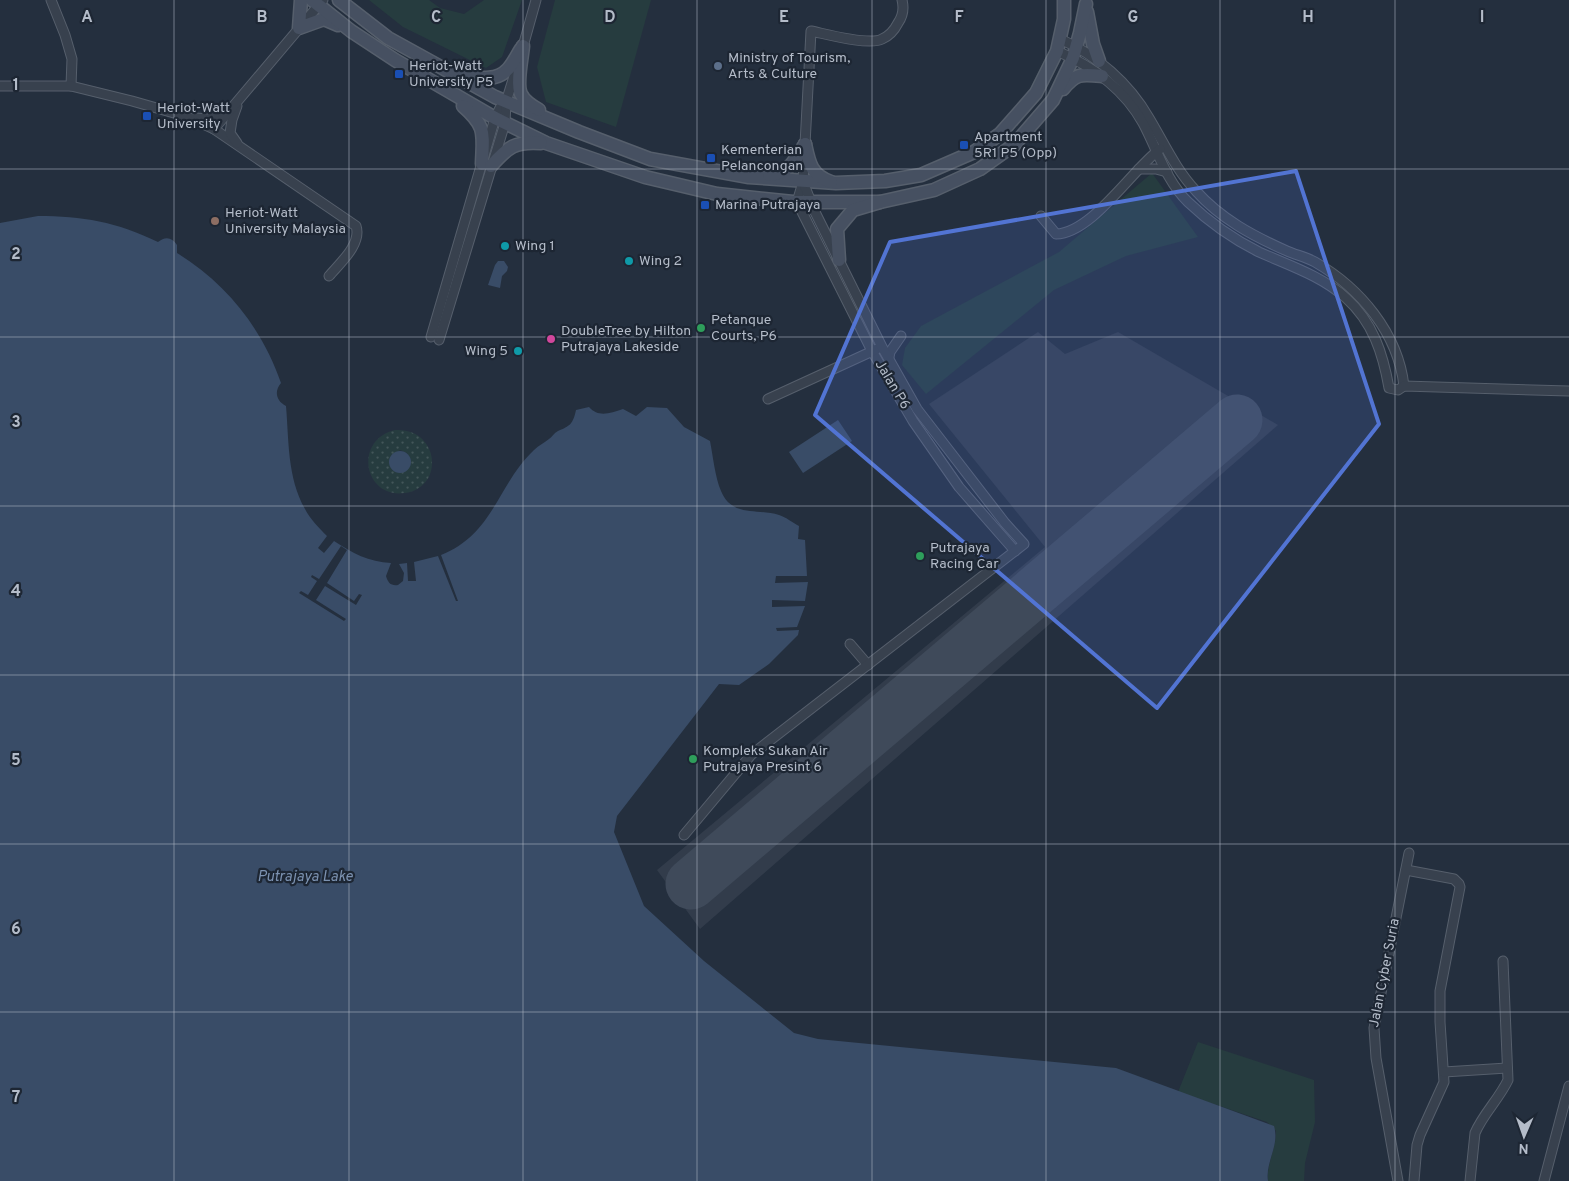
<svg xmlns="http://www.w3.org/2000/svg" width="1569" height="1181" font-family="Overpass,sans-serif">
<defs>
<pattern id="garden-dots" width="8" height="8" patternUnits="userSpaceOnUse" patternTransform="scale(1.25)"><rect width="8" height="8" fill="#263c3f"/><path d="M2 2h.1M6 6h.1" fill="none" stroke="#435659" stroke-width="1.8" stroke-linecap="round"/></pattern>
</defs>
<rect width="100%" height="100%" fill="#242f3e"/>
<!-- airport -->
<path fill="#323c4b" d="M1038,332L1065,354L1118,332L1278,425L700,929L657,870L1045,547L929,404Z"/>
<!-- green -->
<g fill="#263c3f">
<path d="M369,0H429L440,8L464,14L484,0H522L502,57L486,68L403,27Z"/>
<path d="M555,0H651L616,127L546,102L537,67Z"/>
<path d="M1152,173L1198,237L1126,256L1054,290L926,394L902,365L905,348L921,326L1059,252Z"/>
<path d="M1198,1042L1314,1080L1315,1122L1305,1163L1304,1181H1268C1266,1165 1276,1150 1276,1131L1267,1122L1178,1092Z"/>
</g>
<!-- garden -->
<path fill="url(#garden-dots)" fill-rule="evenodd" d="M395,430C439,427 446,487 405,493C364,499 353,440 395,430ZM400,450L407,453L411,462L393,471L389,461Z"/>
<!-- water -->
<g fill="#394c67">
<path d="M38,216C82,216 117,222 158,242C165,236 172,237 177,245V253C226,283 262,328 281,383C274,391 276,401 286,406C289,440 287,477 305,509C310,519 319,528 327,536L318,548L324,553L334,541C352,553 369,562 391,563L386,576C388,583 391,586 398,585L403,581L404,573L399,564L407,563L408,581H416L414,562L438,556L456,601H458L441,555C494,534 497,485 534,450C539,445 544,443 549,439C552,437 554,433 558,431C570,426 573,424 576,410L589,407C599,418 610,413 623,409L636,416L647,407L667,408L684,427L710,441C713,456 715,477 721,491C732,518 758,508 779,515C786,517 793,523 799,526L798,539L805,540L807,576H776L775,583L808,582L805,601L772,600V607L805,606L797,627L776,628L777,631L799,630L798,635L769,664L739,685L719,684L617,816L614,832L644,906L704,961L794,1033L818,1039L1116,1068L1274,1126C1280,1146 1265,1162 1268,1181H0V223Z"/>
<path d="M498,261H504L508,267L507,271L502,276L500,288L488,285L495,265Z"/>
<path d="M838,420L852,441L803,473L789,452Z"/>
<circle cx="400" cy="462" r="11"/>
</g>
<!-- pier -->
<path fill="#242f3e" d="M341,546L347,550L327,583L354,601L359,594L362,595L356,605L325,586L316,600L346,619L344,621L299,593L301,591L308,595L317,581L311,577L312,575L319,579Z"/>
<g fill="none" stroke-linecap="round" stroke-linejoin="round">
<!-- runway -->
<path stroke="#3f4a5a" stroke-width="51" d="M691,884L1237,420"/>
<!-- street casing -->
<g stroke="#565f6c" stroke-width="11">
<g id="street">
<path d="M51,0L65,35L72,59L71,86"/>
<path d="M902,0C904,8 903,16 898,23C895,29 889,36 882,39C869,46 826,34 811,31L803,182L797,202L872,351L913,421L959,487L1015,551"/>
<path d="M1060,39C1097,55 1129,83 1149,118C1164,143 1176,170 1196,191C1221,219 1253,236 1287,251C1296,255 1306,257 1315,262C1360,288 1398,333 1404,386"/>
<path d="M522,50L536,0"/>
<path d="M1057,51C1092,66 1124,89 1143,123C1157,149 1166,181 1188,202C1209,222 1233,239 1259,252C1288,265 1322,276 1346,298C1373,322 1383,354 1389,388L1398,390L1404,386L1569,391"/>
<path d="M0,86H71L132,101L188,117L214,129L356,226C362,244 340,263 329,276"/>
<path d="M237,106L232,120L230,133L237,143"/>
<path d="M196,118L209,119L229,107"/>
<path d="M214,129L323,0"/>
<path d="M1139,169H1156L1167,172"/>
<path d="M1041,216L1056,234C1092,233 1131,171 1160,149"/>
<path d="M431,337L495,118L500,108L506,102"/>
<path d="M439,340L505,123L506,102L516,70"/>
<path d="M889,357L890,352L901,336"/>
<path d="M768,399L877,349"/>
<path d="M850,644L868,665"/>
<path d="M684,835L751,755L1024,544L1005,523L917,409L882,347L815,212L803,182"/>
<path d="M1406,870L1454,879L1459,884L1460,887L1440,991V1022L1444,1082L1420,1135L1417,1145L1414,1181"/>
<path d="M1444,1072L1507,1068"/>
<path d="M1398,1181L1376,1058L1374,1028L1409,853"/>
<path d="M1470,1181L1475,1133C1483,1114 1499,1099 1508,1080L1503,961"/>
<path d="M1544,1181L1569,1086"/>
</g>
</g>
<!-- secondary casing -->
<g stroke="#565f6c" stroke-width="15">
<g id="secondary">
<path d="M301,0L299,28L324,19L338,25"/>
<path d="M312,0L351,31L395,60L495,118L546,143L645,177L717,194L793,202H880"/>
<path d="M339,0L388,38L495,97L579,132L650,159L749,177L836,183L885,181L921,175L974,152L1000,134L1036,93L1057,51L1064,19V0"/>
<path d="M1087,12L1093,44L1099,61"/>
<path d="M523,46C522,58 516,84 521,94C524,101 532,106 539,110"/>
<path d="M460,75C476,77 495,83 508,69C513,64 517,55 521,49"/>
<path d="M1063,89C1076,73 1081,74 1102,76"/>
<path d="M463,106C487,127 483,134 482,164"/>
<path d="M805,144C809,163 811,175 831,182"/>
<path d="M491,166C508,147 515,141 541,143"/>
<path d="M769,175C789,174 796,159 805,144"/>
<path d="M839,260L837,229L853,210L880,202L934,190L980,169L1014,145L1053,100L1073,58L1080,33L1086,4"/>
</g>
</g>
<!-- street -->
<use href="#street" stroke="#38414e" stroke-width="9"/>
<!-- secondary -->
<use href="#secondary" stroke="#465061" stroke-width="12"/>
</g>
<!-- marked area -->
<path fill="#5274d3" fill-opacity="0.2" stroke="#5274d3" stroke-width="4" stroke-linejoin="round" d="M1296,171L1379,424L1157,708L815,415L890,242Z"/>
<!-- grid -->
<path fill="none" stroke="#b4bcc9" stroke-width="1" stroke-opacity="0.55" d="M174,0V1181M349,0V1181M523,0V1181M697,0V1181M872,0V1181M1046,0V1181M1220,0V1181M1395,0V1181M0,169H1569M0,337H1569M0,506H1569M0,675H1569M0,844H1569M0,1012H1569"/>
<!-- markers -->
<circle fill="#5c6f8a" stroke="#1d2633" stroke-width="2" cx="718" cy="66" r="5"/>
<g fill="#1a4fb4" stroke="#1d2633" stroke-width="2">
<rect x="394" y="69" width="10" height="10" rx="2.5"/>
<rect x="142" y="111" width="10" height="10" rx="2.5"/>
<rect x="959" y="140" width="10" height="10" rx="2.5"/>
<rect x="706" y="153" width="10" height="10" rx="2.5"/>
<rect x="700" y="200" width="10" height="10" rx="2.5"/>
</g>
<circle fill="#8d6e63" stroke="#1d2633" stroke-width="2" cx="215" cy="221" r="5"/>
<g fill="#0f9aa8" stroke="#1d2633" stroke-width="2">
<circle cx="505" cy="246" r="5"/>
<circle cx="629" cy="261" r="5"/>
<circle cx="518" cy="351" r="5"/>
</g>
<g fill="#2e9e5b" stroke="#1d2633" stroke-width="2">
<circle cx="701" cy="328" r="5"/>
<circle cx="920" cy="556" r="5"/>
<circle cx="693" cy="759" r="5"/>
</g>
<circle fill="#d1479c" stroke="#1d2633" stroke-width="2" cx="551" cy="339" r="5"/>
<g text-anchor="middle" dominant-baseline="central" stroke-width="4.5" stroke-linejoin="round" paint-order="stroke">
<!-- poi labels -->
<g font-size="14" fill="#b4bcc9" stroke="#1d2633" text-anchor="start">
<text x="728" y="58">Ministry of Tourism,<tspan x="728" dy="16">Arts &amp; Culture</tspan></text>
<text x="409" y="66">Heriot-Watt<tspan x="409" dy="16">University P5</tspan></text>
<text x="157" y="108">Heriot-Watt<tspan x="157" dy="16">University</tspan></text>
<text x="974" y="137">Apartment<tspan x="974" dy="16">5R1 P5 (Opp)</tspan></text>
<text x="721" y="150">Kementerian<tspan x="721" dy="16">Pelancongan</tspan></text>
<text x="715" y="205">Marina Putrajaya</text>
<text x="225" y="213">Heriot-Watt<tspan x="225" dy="16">University Malaysia</tspan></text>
<text x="515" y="246">Wing 1</text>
<text x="639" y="261">Wing 2</text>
<text x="711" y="320">Petanque<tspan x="711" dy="16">Courts, P6</tspan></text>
<text x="561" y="331">DoubleTree by Hilton<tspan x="561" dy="16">Putrajaya Lakeside</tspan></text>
<text x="508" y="351" text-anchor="end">Wing 5</text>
<text x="930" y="548">Putrajaya<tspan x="930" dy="16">Racing Car</tspan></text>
<text x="703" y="751">Kompleks Sukan Air<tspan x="703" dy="16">Putrajaya Presint 6</tspan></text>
</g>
<!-- street labels -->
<g font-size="14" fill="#b4bcc9" stroke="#1d2633">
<text transform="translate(892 385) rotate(59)">Jalan P6</text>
<text transform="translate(1385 973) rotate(-79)">Jalan Cyber Suria</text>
</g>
<!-- water labels -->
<g font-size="15" font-style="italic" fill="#7c92b1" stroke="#1d2633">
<text x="305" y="877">Putrajaya Lake</text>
</g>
</g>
<g font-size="16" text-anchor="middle" font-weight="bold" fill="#b4bcc9" stroke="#1d2633" stroke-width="4.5" stroke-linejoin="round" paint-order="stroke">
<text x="87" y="22">A</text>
<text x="262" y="22">B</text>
<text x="436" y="22">C</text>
<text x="610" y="22">D</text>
<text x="784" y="22">E</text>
<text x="959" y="22">F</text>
<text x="1133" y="22">G</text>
<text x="1308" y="22">H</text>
<text x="1482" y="22">I</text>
<text x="16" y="90">1</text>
<text x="16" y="259">2</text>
<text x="16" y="427">3</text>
<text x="16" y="596">4</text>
<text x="16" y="765">5</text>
<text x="16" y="934">6</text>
<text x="16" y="1102">7</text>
</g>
<!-- north arrow -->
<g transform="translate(1524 1136) rotate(182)" stroke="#1d2633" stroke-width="4" paint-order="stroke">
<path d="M0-4L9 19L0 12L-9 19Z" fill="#b4bcc9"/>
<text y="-8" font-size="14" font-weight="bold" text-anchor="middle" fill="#b4bcc9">N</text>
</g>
</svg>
